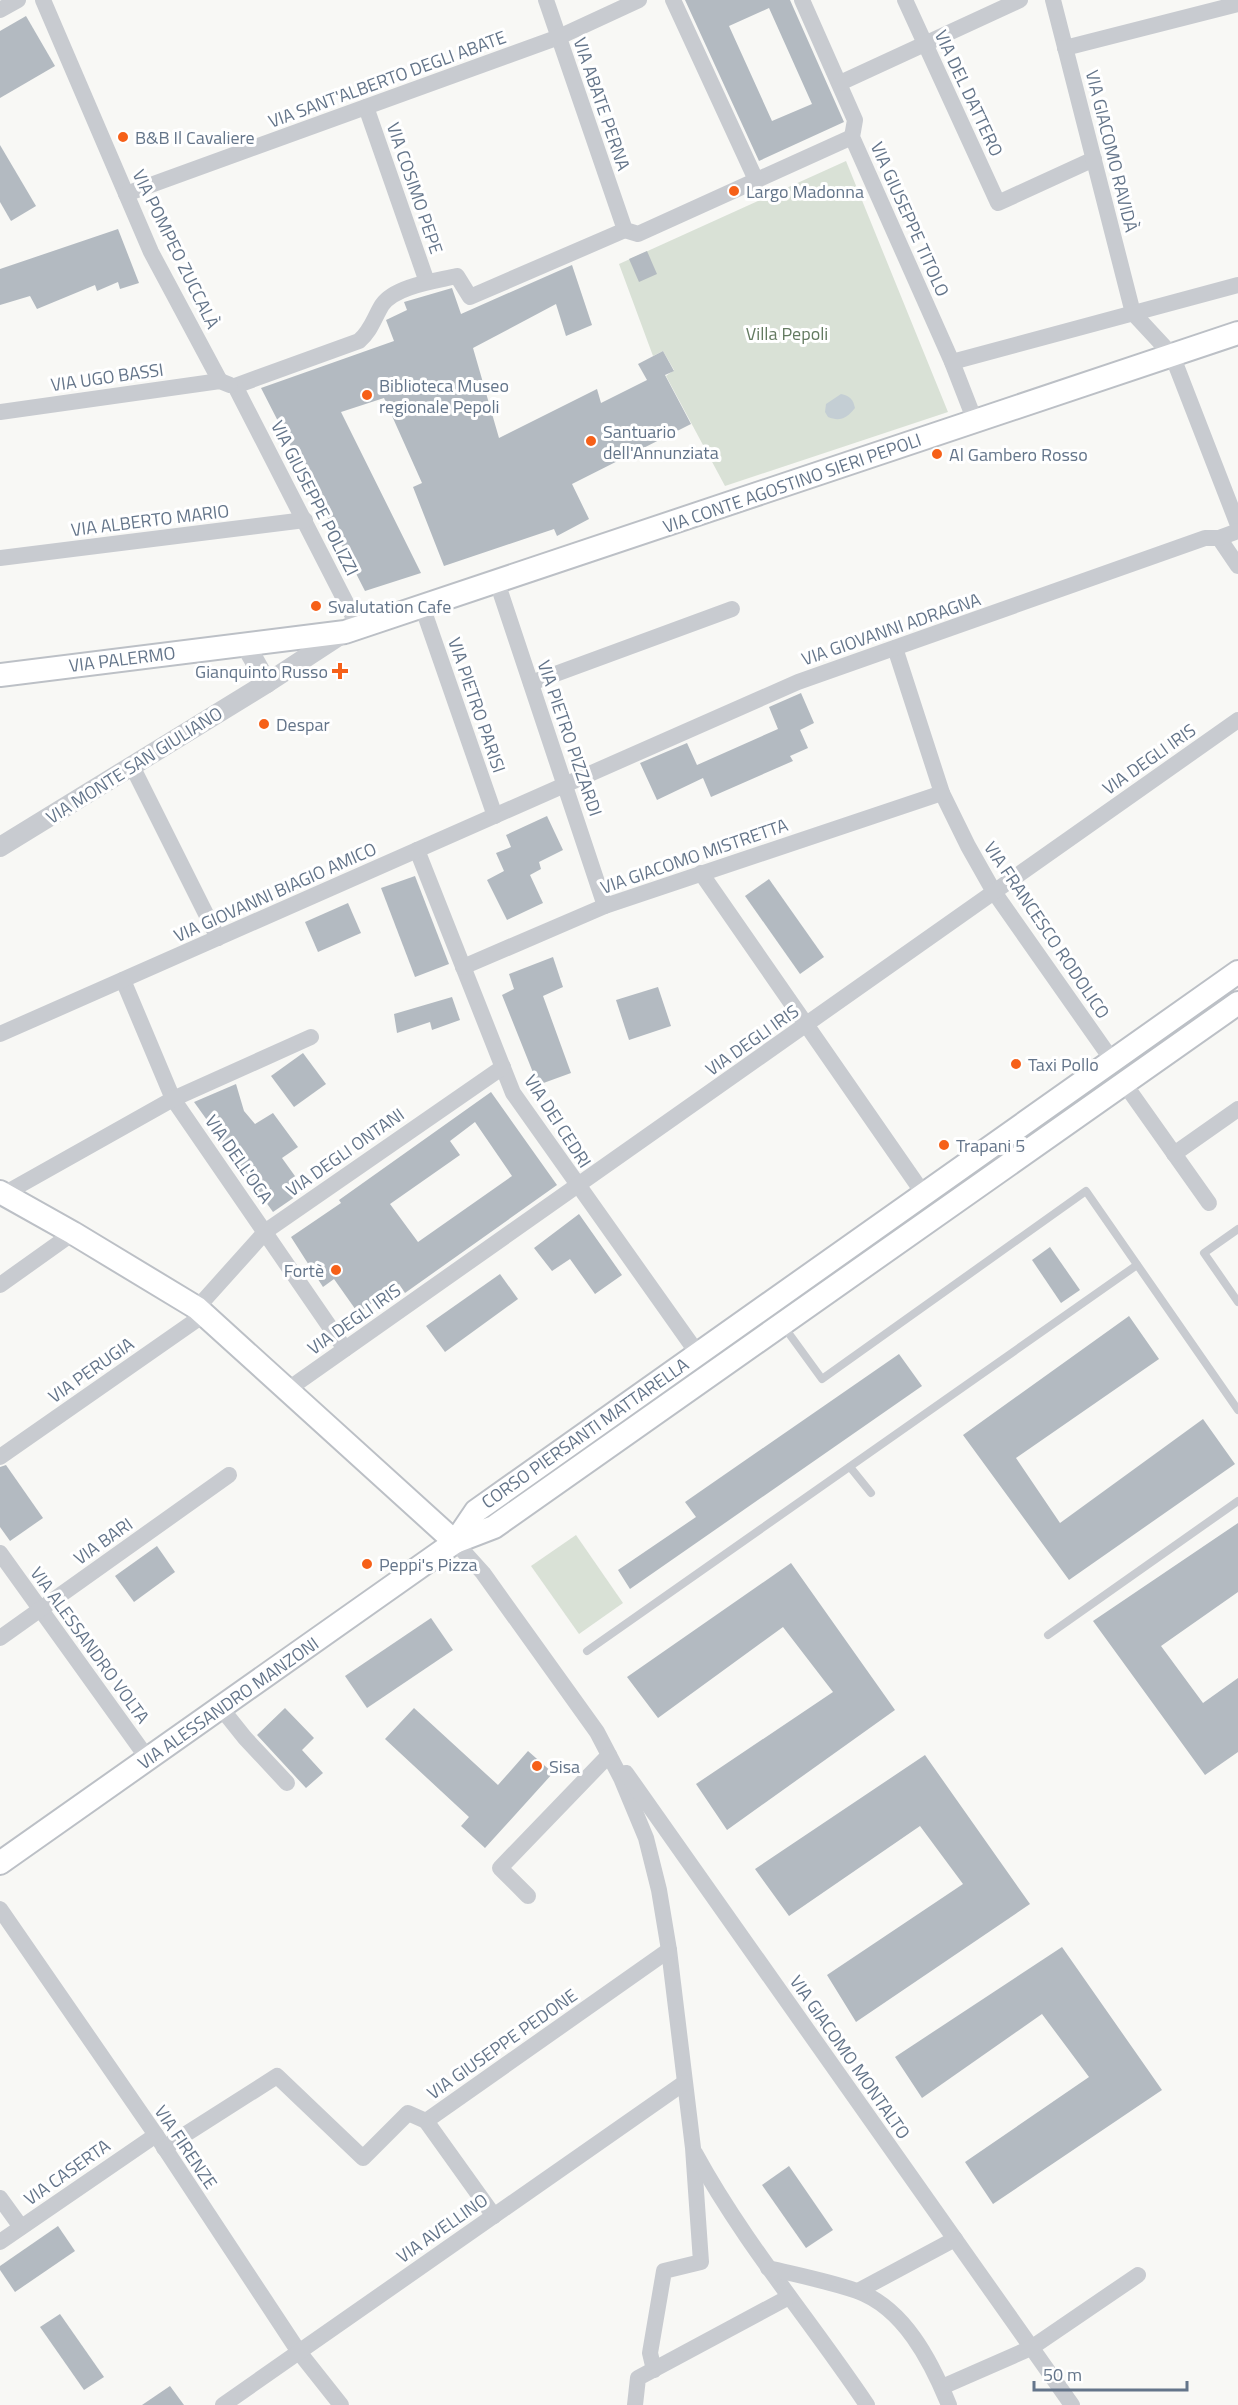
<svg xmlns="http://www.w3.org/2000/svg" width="1238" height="2405" font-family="'Titillium Web',sans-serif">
<rect width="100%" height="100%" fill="#f8f8f5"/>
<!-- green -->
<g fill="#d9e1d6">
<path d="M846,161L948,412L725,486L666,376L674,370L663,351L653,356L619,264Z"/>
<path d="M576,1535L623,1603L579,1634L531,1566Z"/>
</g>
<!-- water -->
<path fill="#c4ced4" d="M841,394C850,396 853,399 855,408C847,418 840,422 828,417L825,412L826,404Z"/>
<!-- building -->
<g fill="#b3bac1" fill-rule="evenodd">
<path d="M685,0H790L844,122L759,161ZM769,8L812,104L772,121L729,26Z"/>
<path d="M26,16L55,66L0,98V31Z"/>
<path d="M0,145L36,206L11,221L0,202Z"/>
<path d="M118,229L139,283L120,289L118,282L97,291L95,285L37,309L30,296L0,305V269Z"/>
<path d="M647,251L657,274L639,282L629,259Z"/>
<path d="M572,265L592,325L566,336L556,304L473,348L499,438L597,389L601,403L647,380L638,364L663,351L674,371L665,375L691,424L572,484L589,519L557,536L554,529L444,566L413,487L422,483L384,398L341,412L421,573L365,591L261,388L394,341L386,320L407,310L404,302L452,288L461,314Z"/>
<path d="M801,693L814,723L800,730L808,748L790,756L793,761L711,797L703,778L657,800L640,763L687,743L697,765L778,729L769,707Z"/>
<path d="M547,816L563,850L539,862L541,869L530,875L543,903L507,920L487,880L504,871L496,853L511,847L506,835Z"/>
<path d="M415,876L449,964L415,977L381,888Z"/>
<path d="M769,879L824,957L800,974L745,896Z"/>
<path d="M348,903L361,933L318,952L305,922Z"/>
<path d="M553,957L563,987L543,996L571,1073L538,1085L502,995L514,989L509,974Z"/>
<path d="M658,987L671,1026L629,1040L616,1000Z"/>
<path d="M452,997L460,1020L432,1030L430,1022L397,1033L394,1014Z"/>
<path d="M303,1053L326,1084L294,1107L271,1076Z"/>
<path d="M236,1084L244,1111L255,1124L273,1113L298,1147L282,1158L305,1190L273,1212L194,1102Z"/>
<path d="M491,1092L557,1185L405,1293L399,1284L358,1313L334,1279L323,1287L291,1237L341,1203L339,1200ZM475,1122L512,1176L418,1242L390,1204L460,1155L450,1141Z"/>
<path d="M579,1214L622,1275L595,1294L570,1259L552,1271L534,1248Z"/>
<path d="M1050,1247L1080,1290L1061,1303L1032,1260Z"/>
<path d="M500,1274L518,1299L445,1352L426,1326Z"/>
<path d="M1129,1316L1159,1359L1016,1458L1060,1523L1203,1419L1235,1464L1069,1580L963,1435Z"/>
<path d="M899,1354L922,1386L630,1589L618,1570L696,1517L685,1502Z"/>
<path d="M6,1465L43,1518L10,1541L0,1527V1467Z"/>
<path d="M1238,1523V1592L1161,1646L1203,1703L1238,1678V1752L1205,1775L1093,1621Z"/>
<path d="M157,1546L175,1572L134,1602L115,1576Z"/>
<path d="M791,1563L895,1710L727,1830L696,1784L833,1692L783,1627L658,1718L627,1677Z"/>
<path d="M431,1618L453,1650L367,1708L345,1676Z"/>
<path d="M285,1708L314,1738L302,1750L323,1773L306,1788L257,1735Z"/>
<path d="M414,1708L498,1785L528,1751L553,1773L485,1848L461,1826L469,1817L385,1739Z"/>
<path d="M925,1755L1030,1904L856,2022L827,1975L963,1884L920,1826L789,1916L755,1869Z"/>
<path d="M1062,1947L1162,2090L993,2204L965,2162L1089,2077L1042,2014L922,2098L895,2057Z"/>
<path d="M789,2166L833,2230L806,2248L762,2185Z"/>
<path d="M58,2226L75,2251L15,2292L0,2270V2266Z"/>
<path d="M60,2314L104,2377L84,2390L40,2327Z"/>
<path d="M170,2386L184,2405H142Z"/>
</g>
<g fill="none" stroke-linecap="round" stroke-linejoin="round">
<!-- secondary casing -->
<g stroke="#bcc0c6" stroke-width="26">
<g id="secondary">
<path d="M0,675L345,632L1238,333"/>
<path d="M0,1192L73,1233L197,1308L455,1542"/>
<path d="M455,1542L476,1511L1238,972"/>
<path d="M0,1863L455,1542L494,1527L1238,1003"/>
</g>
</g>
<!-- service -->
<g stroke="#c8cbd0" stroke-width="8">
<path d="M1238,1229L1204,1253L1238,1302"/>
<path d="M782,1324L822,1379L1086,1191L1238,1410"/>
<path d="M850,1467L871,1493"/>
<path d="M1048,1635L1238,1501"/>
<path d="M587,1651L1137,1265"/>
</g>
<!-- minor -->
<g stroke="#c8cbd0" stroke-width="16">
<path d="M43,0L151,252L220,381"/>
<path d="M546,0L625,230L638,234L852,137"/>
<path d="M673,0L756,180"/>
<path d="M802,0L855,120L852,137L952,362L975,421"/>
<path d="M905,0L998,203L1094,159"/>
<path d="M1053,0L1133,313L1172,355L1238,525"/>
<path d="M0,10L18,0"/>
<path d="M1065,48L1238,4"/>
<path d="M840,83L1020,0"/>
<path d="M366,107L427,282"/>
<path d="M126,194L559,37L639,0"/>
<path d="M952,362L1238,285"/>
<path d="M235,386L359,341C371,331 374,318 382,305C395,286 436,281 457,276L470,297L625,230"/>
<path d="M235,386L359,628"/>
<path d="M0,412L220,381L230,385"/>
<path d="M1219,538L1238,566"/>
<path d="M0,558L305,520"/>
<path d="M497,582L605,906"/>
<path d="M422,606L495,816"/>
<path d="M895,648L942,793L968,846L994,892L1112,1060"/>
<path d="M531,683L732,609"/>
<path d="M132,766L218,938"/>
<path d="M417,850L513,1093L698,1354"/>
<path d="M701,873L923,1193"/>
<path d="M463,967L605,906L942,793"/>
<path d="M123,980L173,1099L345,1349"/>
<path d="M0,1034L798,682L1205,538H1219L1238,531"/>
<path d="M1124,1083L1209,1203"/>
<path d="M1174,1154L1238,1109"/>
<path d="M4,1194L173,1099L311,1037"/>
<path d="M0,1285L73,1233"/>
<path d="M197,1308L266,1231L503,1067"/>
<path d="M287,1390L1238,720"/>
<path d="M0,1457L205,1314"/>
<path d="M455,1542L483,1573L597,1732L621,1778L646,1838L659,1890L669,1950L693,2148L701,2262L664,2271L650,2353L654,2370"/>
<path d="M0,1553L148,1759"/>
<path d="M0,1638L229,1475"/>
<path d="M221,1708L245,1738L287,1783"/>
<path d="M626,1773L1072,2405"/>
<path d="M528,1896L500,1868L609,1755"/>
<path d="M0,1909L156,2135L299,2352L341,2405"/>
<path d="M426,2121L494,2216"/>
<path d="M164,2148L277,2076L363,2158L408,2113L426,2121L669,1950"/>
<path d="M695,2153C744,2243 810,2320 867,2405"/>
<path d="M0,2198L21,2227"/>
<path d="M0,2242L156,2135"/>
<path d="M768,2268C797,2275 828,2281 857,2291C904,2308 931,2361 949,2405"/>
<path d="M858,2291L955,2239"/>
<path d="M942,2387L1031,2348L1138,2275"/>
<path d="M223,2405L684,2083"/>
<path d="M635,2405L638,2378L789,2297"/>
</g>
<!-- tertiary -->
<g stroke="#c8cbd0" stroke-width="20">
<path d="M245,644L267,683"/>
<path d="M0,847L267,683L345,632"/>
</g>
<!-- secondary -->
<use href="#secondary" stroke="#fff" stroke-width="22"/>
</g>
<!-- markers -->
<g fill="#f66018" stroke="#fff" stroke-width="2">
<circle cx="123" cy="137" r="6"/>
<circle cx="734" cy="191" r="6"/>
<circle cx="367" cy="395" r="6"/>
<circle cx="591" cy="441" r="6"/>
<circle cx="937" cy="454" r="6"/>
<circle cx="316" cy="606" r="6"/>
<path d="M337 662h6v6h6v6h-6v6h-6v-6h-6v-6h6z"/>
<circle cx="264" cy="724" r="6"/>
<circle cx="1016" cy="1064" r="6"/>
<circle cx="944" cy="1145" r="6"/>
<circle cx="336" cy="1270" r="6"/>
<circle cx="367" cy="1564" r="6"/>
<circle cx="537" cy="1766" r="6"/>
</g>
<g text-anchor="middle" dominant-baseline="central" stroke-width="6" stroke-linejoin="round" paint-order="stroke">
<!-- street labels -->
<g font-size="18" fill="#64758a" stroke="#fff">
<text transform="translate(387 79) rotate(-20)">VIA SANT'ALBERTO DEGLI ABATE</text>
<text transform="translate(969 93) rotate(65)">VIA DEL DATTERO</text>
<text transform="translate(602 104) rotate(71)">VIA ABATE PERNA</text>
<text transform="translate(1112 151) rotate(76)">VIA GIACOMO RAVIDÀ</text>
<text transform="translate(415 188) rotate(71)">VIA COSIMO PEPE</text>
<text transform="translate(910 219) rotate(66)">VIA GIUSEPPE TITOLO</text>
<text transform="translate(176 249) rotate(64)">VIA POMPEO ZUCCALÀ</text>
<text transform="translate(107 377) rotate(-8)">VIA UGO BASSI</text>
<text transform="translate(792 483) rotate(-19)">VIA CONTE AGOSTINO SIERI PEPOLI</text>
<text transform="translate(315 498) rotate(63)">VIA GIUSEPPE POLIZZI</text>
<text transform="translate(150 520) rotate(-7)">VIA ALBERTO MARIO</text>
<text transform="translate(891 629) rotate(-19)">VIA GIOVANNI ADRAGNA</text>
<text transform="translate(122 659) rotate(-7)">VIA PALERMO</text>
<text transform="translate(477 705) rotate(71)">VIA PIETRO PARISI</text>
<text transform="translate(570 738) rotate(71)">VIA PIETRO PIZZARDI</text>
<text transform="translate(1149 759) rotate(-35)">VIA DEGLI IRIS</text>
<text transform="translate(134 765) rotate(-32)">VIA MONTE SAN GIULIANO</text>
<text transform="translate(694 856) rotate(-19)">VIA GIACOMO MISTRETTA</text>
<text transform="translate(275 892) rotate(-24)">VIA GIOVANNI BIAGIO AMICO</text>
<text transform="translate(1047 930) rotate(56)">VIA FRANCESCO RODOLICO</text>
<text transform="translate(752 1040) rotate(-35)">VIA DEGLI IRIS</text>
<text transform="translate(558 1121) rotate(57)">VIA DEI CEDRI</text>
<text transform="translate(345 1152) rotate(-35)">VIA DEGLI ONTANI</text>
<text transform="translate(239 1159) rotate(55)">VIA DELL'OCA</text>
<text transform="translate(354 1319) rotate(-35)">VIA DEGLI IRIS</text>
<text transform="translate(91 1370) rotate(-35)">VIA PERUGIA</text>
<text transform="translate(585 1433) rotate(-35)">CORSO PIERSANTI MATTARELLA</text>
<text transform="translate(103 1541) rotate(-35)">VIA BARI</text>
<text transform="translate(90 1645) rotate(54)">VIA ALESSANDRO VOLTA</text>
<text transform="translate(228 1703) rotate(-35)">VIA ALESSANDRO MANZONI</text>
<text transform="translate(502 2044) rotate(-35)">VIA GIUSEPPE PEDONE</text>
<text transform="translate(850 2057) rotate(55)">VIA GIACOMO MONTALTO</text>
<text transform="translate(186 2147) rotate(56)">VIA FIRENZE</text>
<text transform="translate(67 2172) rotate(-35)">VIA CASERTA</text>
<text transform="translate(442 2228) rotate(-35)">VIA AVELLINO</text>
</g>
<!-- poi labels -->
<g font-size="18" fill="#64758a" stroke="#fff" text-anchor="start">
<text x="135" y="137">B&amp;B Il Cavaliere</text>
<text x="746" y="191">Largo Madonna</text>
<text x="379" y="385">Biblioteca Museo<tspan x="379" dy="21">regionale Pepoli</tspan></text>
<text x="603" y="431">Santuario<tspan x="603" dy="21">dell'Annunziata</tspan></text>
<text x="949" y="454">Al Gambero Rosso</text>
<text x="328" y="606">Svalutation Cafe</text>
<text x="328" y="671" text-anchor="end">Gianquinto Russo</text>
<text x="276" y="724">Despar</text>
<text x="1028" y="1064">Taxi Pollo</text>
<text x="956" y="1145">Trapani 5</text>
<text x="324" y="1270" text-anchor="end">Fortè</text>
<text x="379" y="1564">Peppi's Pizza</text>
<text x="549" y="1766">Sisa</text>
</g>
<!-- park labels -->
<g font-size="18" fill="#637a60" stroke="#fff">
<text x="787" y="333">Villa Pepoli</text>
</g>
</g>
<!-- scale -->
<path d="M1034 2381v9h153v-9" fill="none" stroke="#64758a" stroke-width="3"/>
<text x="1043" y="2381" font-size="18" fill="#64758a" stroke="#ffffff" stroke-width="4.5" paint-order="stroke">50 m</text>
</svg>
